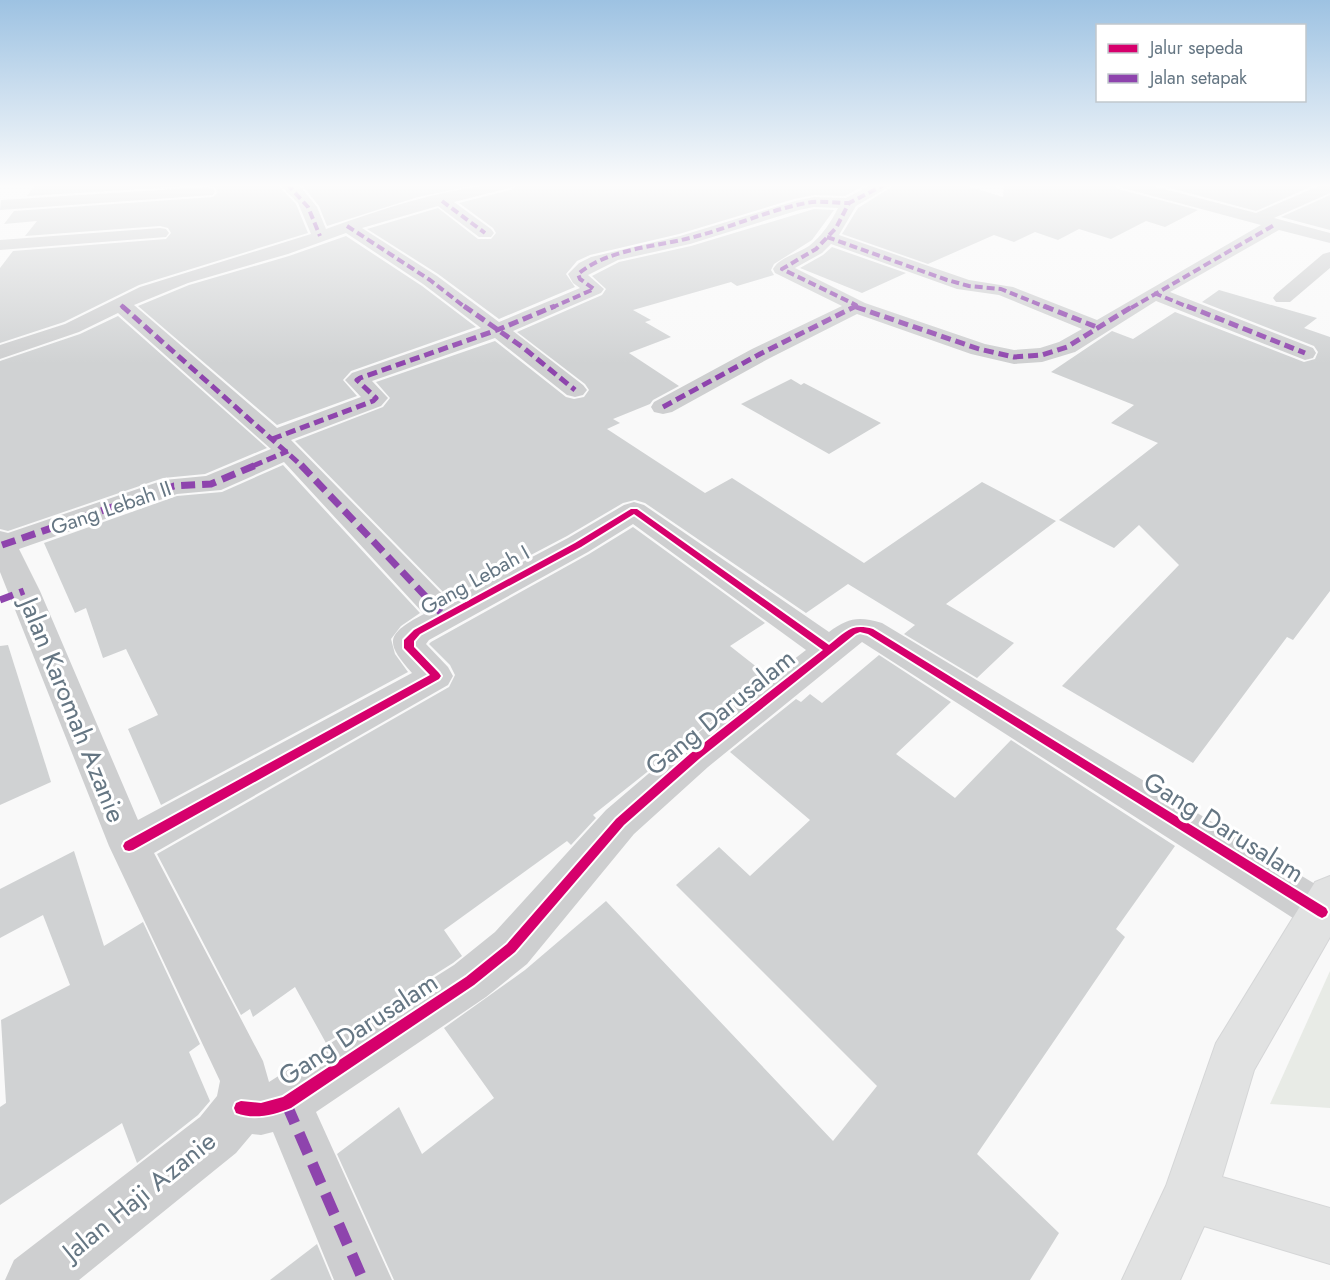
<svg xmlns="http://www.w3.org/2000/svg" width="1330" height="1280" font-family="Jost,sans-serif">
<rect width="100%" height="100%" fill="#f9f9f9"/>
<!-- green -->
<path fill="#e8ebe6" d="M1330,971V1108L1270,1104Z"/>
<!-- building -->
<g fill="#d0d2d3">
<path d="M36,184H277L296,204L308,233L139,285L64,322L0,343V268L13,251L166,239L171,233L168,228L160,226L25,236L37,221L4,224L14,211L213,197L217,193L215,188L207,185L27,196Z"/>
<path d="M301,184H481L418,197L327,226L319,206Z"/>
<path d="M517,184H867L845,196L814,195L794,199L679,234L590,255L577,261L566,274L575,287L499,319L438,274L367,229L438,208L478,239H491L496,233L493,228L459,203L514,189Z"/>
<path d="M896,184H961L1003,197L1004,184H1115L1118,189L1198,210L1165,227L1146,221L1111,239L1079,229L1058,240L1035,232L1014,242L994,235L928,264L842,234L858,208Z"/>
<path d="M1155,184H1317L1256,211Z"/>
<path d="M1330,195V230L1281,217Z"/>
<path d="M814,209L834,210L812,240L774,264L771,270L774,275L737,286L731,282L633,310L651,320L645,322L671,337L629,353L679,386L653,400L650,404L613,419L620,423L607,429L705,493L732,478L864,563L982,482L1056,521L946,604L1014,643L977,678L904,634L915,625L848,584L806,613L645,503L635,500L623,503L567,536L449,598L295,441L383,407L390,398L376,382L495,341L566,397L574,399L584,397L589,390L585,384L517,332L602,295L606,289L592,276L619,262L691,246Z"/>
<path d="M346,236L422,286L476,327L351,371L343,380L357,396L277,425L138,306L189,285L289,256Z"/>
<path d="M832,247L906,273L862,293L800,268L823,255Z"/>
<path d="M1219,290L1317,318L1304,328L1330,337V591L1293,640L1287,637L1193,763L1062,686L1179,565L1139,525L1114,548L1059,520L1158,443L1111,423L1134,405L1051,372L1112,331L1133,339L1175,312L1304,362L1315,359L1318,352L1314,346L1202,302Z"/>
<path d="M118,316L267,448L205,474L163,478L8,531L0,529V361L80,334Z"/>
<path d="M791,379L801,385L804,383L881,423L829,454L741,404Z"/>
<path d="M283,465L420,613L401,626L391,639L395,654L408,672L161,805L128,729L158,715L126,649L103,658L86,608L75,613L44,543L177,496L222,492Z"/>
<path d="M633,527L765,623L730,646L768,676L593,815L596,818L571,845L567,841L444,930L462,956L453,963L326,1043L295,987L253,1017L250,1009L241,1015L157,854L449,687L455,675L450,665L429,644L431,642L589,554Z"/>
<path d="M8,645L51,782L0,805V646Z"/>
<path d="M879,655L951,702L896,754L955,798L1011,740L1175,846L1116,929L1125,937L977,1154L1059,1233L1030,1280H394L337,1154L399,1107L422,1154L494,1098L444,1028L525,970L606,901L833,1141L877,1086L676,885L719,847L750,876L810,820L730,752L796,699L801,702L810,694L822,703Z"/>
<path d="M74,851L104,946L143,922L200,1044L189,1052L210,1101L198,1115L137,1163L122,1123L0,1205V1107L6,1103L1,1020L70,985L43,915L0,938V889Z"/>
<path d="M317,1244L332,1280H270Z"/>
</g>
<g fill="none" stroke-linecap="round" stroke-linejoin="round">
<!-- secondary casing -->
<g stroke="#d5d6d7" stroke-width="2">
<path id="secondary" d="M1330,876V937L1254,1070L1222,1177L1330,1208V1264L1204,1226L1180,1280H1122L1166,1186L1216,1043L1315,882Z"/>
</g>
<!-- street -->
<g fill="#cecfd0" fill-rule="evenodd">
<path d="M279,184L300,186L317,207L326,229C382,209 455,184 515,184L513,187L454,202L491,229L494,233L491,237H479L438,206L362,228L437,276L499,322L580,288L573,283L568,274L579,263L591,257L680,236L795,201L814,197L846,198L873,184H894L856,206L839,235L969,280L1013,287L1097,320L1261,225L1119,187L1117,184H1145L1256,213L1323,184H1330V193L1274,218L1330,233V243L1279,230L1170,292L1313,348L1316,353L1313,358L1305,360L1156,301L1075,352L1042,362L1014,364L971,354L857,314L768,359L672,412L663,414L654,412L651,407L654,402L752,349L842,306L775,273L773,269C780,257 797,254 809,246C822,236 831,222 838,208L814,207L799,210L690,244L618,260L588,275L604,289L601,293L513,331L583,385L587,390L583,395L575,397L567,395L495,338L372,381L388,398L381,406L291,440L449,601L568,538L624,505L634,502L644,505L829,632C848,618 858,616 882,623L1330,893V930L1322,933L1307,927L862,642L708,767L634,834L527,964L486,997L316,1112L392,1280H334L273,1132L261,1135L252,1134L236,1153L79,1280H5L14,1260L200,1117L217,1096L220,1081L109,846L0,572V531L8,533L164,480L206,476L271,449L118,313L79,332L0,359V345L65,324L140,287L311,234L298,203ZM346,233L423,284L481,328L352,373L345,380L361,397L277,428L134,305L188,283L288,254ZM831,244L957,289L999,295L1082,329L1059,342L1040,348L1014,350L985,344L865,303L795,268L822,253ZM284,462L424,614C386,634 384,642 412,673L138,820L40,591L19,549L177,494L221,490ZM633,524L806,650L682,745L606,810L495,932L454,965L269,1082L263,1061L154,853L448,685L453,676L448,667L426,644L429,640L588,552Z"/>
<path d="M207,187L213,189L215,192L213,195L0,210L1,200Z"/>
<path d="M160,228L166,229L169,233L166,237L0,250V240Z"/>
<path d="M1330,252V268L1290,302H1276L1273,298L1276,294L1323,254Z"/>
</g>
<!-- secondary -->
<use href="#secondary" fill="#e1e2e2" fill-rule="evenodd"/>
<!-- quiet-far3 -->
<g stroke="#8e44ad" stroke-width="4" stroke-dasharray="8 4" stroke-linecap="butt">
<path d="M287,184L308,207L320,236"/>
<path d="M442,201L485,233"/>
<path d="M347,226L430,280L466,308"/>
<path d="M827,237L947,280L969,286L1001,289L1048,308"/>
<path d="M1154,293L1191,308"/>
<path d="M121,305L124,308"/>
<path d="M551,308L594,289L580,279L578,274C610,247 661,247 701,235C737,225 774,208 812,202C824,201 837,203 849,203"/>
<path d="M855,308L856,305L782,269L816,249L836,228L849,203L886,184"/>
<path d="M1131,308L1276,224"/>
</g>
<!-- quiet-far2 -->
<g stroke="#8e44ad" stroke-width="5" stroke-dasharray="10 5" stroke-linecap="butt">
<path d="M122,306L302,466"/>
<path d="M464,306L525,349L575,390"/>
<path d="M1044,306L1099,328"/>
<path d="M1187,306L1305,353"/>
<path d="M856,307L979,349L1014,357L1042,355L1067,347L1133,306"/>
<path d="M663,407L760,354L856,306"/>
<path d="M272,439L373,401L376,398L357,380L360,378L497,330L555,306"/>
<path d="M253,466L288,451"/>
</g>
<!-- quiet-far1 -->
<g stroke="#8e44ad" stroke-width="7" stroke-dasharray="14 7" stroke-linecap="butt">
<path d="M301,465L446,618"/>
<path d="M2,545L174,486L211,484L256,465"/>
<path d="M0,600L24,591"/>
</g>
<!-- quiet -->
<path stroke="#8e44ad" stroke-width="11" stroke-dasharray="22 11" stroke-linecap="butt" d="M286,1103L363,1280"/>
<!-- cycleway casing -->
<g stroke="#fff" stroke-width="4">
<path id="cycleway" d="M631,509H637L829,645C846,632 851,623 873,629L1326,908L1328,912L1326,916L1322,918L1318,916L868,634L860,632L855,634L699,759L624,825L515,952L474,985L291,1108C274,1115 254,1120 236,1113L234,1108L236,1103L241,1101L261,1103L283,1097L466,977L507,944L616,819L691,753L823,650L634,514L581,547L420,634L414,641V647L439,673L441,676L439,679L133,850L129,851L125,850L123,846L125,842L430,675L404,648V640L414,630L575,543Z"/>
</g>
<!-- cycleway -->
<use href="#cycleway" fill="#d6006c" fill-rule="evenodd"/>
</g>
<!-- sky -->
<linearGradient id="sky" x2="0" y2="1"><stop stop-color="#9dc2e2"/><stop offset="0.51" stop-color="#fcfcfc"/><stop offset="1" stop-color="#fcfcfc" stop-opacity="0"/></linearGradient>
<rect width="1330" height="364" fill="url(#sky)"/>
<g text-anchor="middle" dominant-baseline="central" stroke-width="6" stroke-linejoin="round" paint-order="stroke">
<!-- street labels -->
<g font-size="21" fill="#657683" stroke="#fff">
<text transform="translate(111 508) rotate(-19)">Gang Lebah II</text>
<text transform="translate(475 580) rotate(-29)">Gang Lebah I</text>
</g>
<!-- near-street labels -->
<g font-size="26" fill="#657683" stroke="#fff">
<text transform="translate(73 710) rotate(68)">Jalan Karomah Azanie</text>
<text transform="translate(720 712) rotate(-39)">Gang Darusalam</text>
<text transform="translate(1224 827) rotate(32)">Gang Darusalam</text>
<text transform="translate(358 1029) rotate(-33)">Gang Darusalam</text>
<text transform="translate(139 1196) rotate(-39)">Jalan Haji Azanie</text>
</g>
</g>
<!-- legend -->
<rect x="1096" y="24" width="210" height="78" fill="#ffffff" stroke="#c1c8cd" stroke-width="1.5"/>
<rect x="1108" y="44" width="30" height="9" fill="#d6006c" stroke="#c1c8cd" stroke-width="1.5"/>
<text x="1150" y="54" font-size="18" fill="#657683">Jalur sepeda</text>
<rect x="1108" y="74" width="30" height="9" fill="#8e44ad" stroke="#c1c8cd" stroke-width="1.5"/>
<text x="1150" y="84" font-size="18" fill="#657683">Jalan setapak</text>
</svg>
